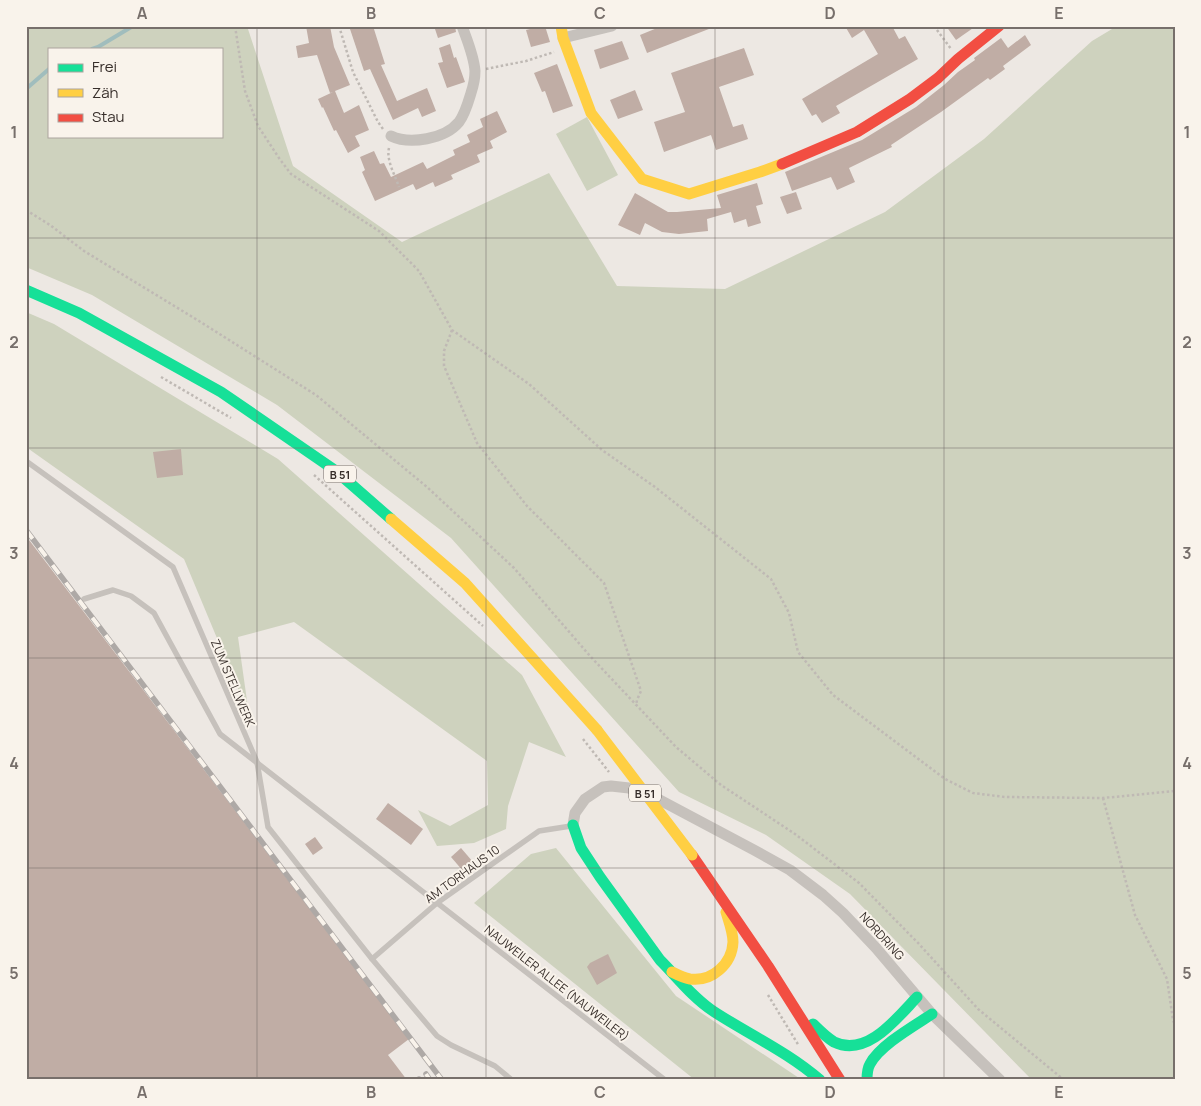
<svg xmlns="http://www.w3.org/2000/svg" width="1201" height="1106" font-family="Manrope,sans-serif">
<rect width="100%" height="100%" fill="#ede8e3"/>
<!-- green -->
<g fill="#ced2be" fill-rule="evenodd">
<path d="M26,26H247L293,166L402,242L549,173L617,286L725,289L885,212L984,139L1092,41L1117,26H1175V1080H1032L850,894L766,835L679,792L451,538L277,405L92,295L26,267ZM49,49H221V136H49Z"/>
<path d="M587,117L618,175L587,191L556,134Z"/>
<path d="M26,312L54,324L278,459L522,675L566,757L529,742L508,806L506,829L474,843L437,846L418,810L450,826L488,805L487,761L294,622L238,637L249,715L184,559L26,447Z"/>
<path d="M556,848L676,996L802,1080H695L474,903L531,854Z"/>
</g>
<g fill="none" stroke-linecap="round" stroke-linejoin="round">
<!-- stream -->
<g stroke="#a0bdbd" stroke-width="4">
<path d="M92,49L98,47L133,26"/>
<path d="M26,89L49,69"/>
</g>
</g>
<!-- building -->
<g fill="#c0ada5">
<path d="M306,26H330L334,47L350,85L335,91L344,113L359,105L369,130L355,136L360,146L348,153L336,130L334,131L323,107L322,108L318,99L333,92L330,93L317,55L298,58L296,46L309,43Z"/>
<path d="M349,26H373L385,64L381,65L397,101L427,88L436,111L422,117L418,108L393,120L370,69L364,71Z"/>
<path d="M434,26H455L456,32L438,38Z"/>
<path d="M542,26H545L550,42L531,47L526,30Z"/>
<path d="M662,26H714V27L647,53L640,35Z"/>
<path d="M845,26H892L899,39L905,36L918,59L836,106L840,113L822,123L816,114L812,116L802,99L878,54L864,30L852,38Z"/>
<path d="M946,26H976L956,40Z"/>
<path d="M1025,35L1031,45L1003,66L1005,69L990,80L988,78L941,112L891,145L892,147L849,168L855,182L837,190L831,177L792,191L785,172L862,140L916,107L944,85L958,72L975,60L974,58L1001,38L1008,48Z"/>
<path d="M622,41L629,59L600,69L594,50Z"/>
<path d="M450,44L454,58L456,57L465,82L447,88L438,63L443,62L439,48Z"/>
<path d="M744,48L754,75L719,87L733,127L743,124L748,139L716,150L711,135L664,152L654,122L685,112L671,73Z"/>
<path d="M557,64L573,106L553,113L545,91L542,92L534,73Z"/>
<path d="M635,90L643,110L618,119L610,100Z"/>
<path d="M497,111L507,132L490,141L493,148L477,155L480,162L451,175L453,179L435,187L433,182L416,190L413,184L375,201L362,172L365,170L360,157L374,151L380,164L384,163L391,177L423,162L427,169L455,155L453,150L470,142L467,135L483,127L480,119Z"/>
<path d="M757,183L763,204L756,206L761,223L748,227L746,219L734,223L731,212L707,219L708,231L679,234L662,232L645,223L640,235L618,225L635,193L668,212H677L721,208L717,195Z"/>
<path d="M796,192L802,209L787,214L780,197Z"/>
<path d="M181,449L183,475L157,478L153,452Z"/>
<path d="M26,536L409,1039L388,1055L407,1080H26Z"/>
<path d="M388,803L423,829L411,845L376,819Z"/>
<path d="M315,837L323,848L313,855L305,844Z"/>
<path d="M461,848L473,862L463,871L451,857Z"/>
<path d="M608,954L617,973L597,985L587,967L590,963Z"/>
</g>
<g fill="none" stroke-linecap="round" stroke-linejoin="round">
<!-- path -->
<g stroke="#bfb9b4" stroke-width="2.5" stroke-dasharray="2.5 2.5" stroke-linecap="butt">
<path d="M235,26L245,91L258,126L279,158L291,174L379,231L419,271L452,330L529,384L602,450L655,487L771,579L789,613L798,652L833,695L945,779L973,793L1005,797L1103,798L1175,791"/>
<path d="M339,26L353,72L378,122L383,129"/>
<path d="M934,26L951,49"/>
<path d="M486,69L526,61L554,52"/>
<path d="M389,148C386,160 395,175 399,187"/>
<path d="M26,210L50,225L84,251L199,321L316,395L427,487L514,568L590,656L676,747L721,785L795,834L859,883L919,944L978,1009L1064,1080"/>
<path d="M452,330L444,351V366L477,443L527,506L604,583L641,691L637,700L636,706"/>
<path d="M161,377L231,418"/>
<path d="M314,475L483,626"/>
<path d="M1103,798L1135,915L1167,979L1173,1020L1175,1025"/>
<path d="M768,995L799,1046"/>
</g>
<!-- lane -->
<g stroke="#c6c1bc" stroke-width="5.5">
<path d="M26,461L173,567L257,762L268,827L372,959L437,1036L451,1045L495,1066L512,1080"/>
<path d="M84,599L113,590L131,596L154,613L220,734L665,1080"/>
<path d="M372,959L437,903L539,831L571,826"/>
</g>
<!-- street -->
<g stroke="#c6c1bc" stroke-width="11">
<path d="M563,38L612,26"/>
<path d="M391,136C410,145 445,139 459,122C465,114 468,103 471,93C473,87 475,78 475,71C474,56 467,40 462,26"/>
<path d="M573,825L575,813L585,799L603,787L611,786L629,788L658,799L754,850L790,870L823,895L843,913L876,948L932,1014L1000,1080"/>
</g>
<!-- fast -->
<g stroke="#16e098" stroke-width="11">
<path d="M26,290L79,313L221,392L336,471L391,519"/>
<path d="M573,825L581,848L600,877L660,960C677,977 692,997 713,1011C748,1034 788,1052 820,1080"/>
<path d="M813,1024C819,1030 826,1037 834,1042C867,1058 897,1018 917,997"/>
<path d="M867,1080C867,1075 867,1069 870,1064C880,1045 914,1026 932,1014"/>
</g>
<!-- slow -->
<g stroke="#ffcf43" stroke-width="11">
<path d="M561,26L563,38L591,113L642,179L689,194L760,172L782,164"/>
<path d="M391,519L465,583L597,730"/>
<path d="M672,972C678,975 684,978 690,979C712,982 732,964 733,942C733,932 729,922 726,912"/>
</g>
<!-- jam -->
<g stroke="#f24e42" stroke-width="11">
<path d="M782,164L857,132L910,99L938,78L958,59L999,26"/>
<path d="M692,855L768,966L840,1080"/>
</g>
<!-- rail casing -->
<g stroke="#aea9a6" stroke-width="5.5">
<g id="rail">
<path d="M26,530L442,1080"/>
<path d="M426,1074L430,1080"/>
<path d="M419,1079V1080"/>
</g>
</g>
<!-- rail -->
<use href="#rail" stroke="#f9f3eb" stroke-width="4" stroke-dasharray="11" stroke-linecap="butt"/>
<!-- path-bridge -->
<path stroke="#bfb9b4" stroke-width="2.5" stroke-dasharray="2.5 2.5" stroke-linecap="butt" d="M583,739L609,772"/>
<!-- slow-bridge -->
<path stroke="#ffcf43" stroke-width="11" d="M597,730L692,855"/>
</g>
<!-- grid -->
<path fill="none" stroke="#776f6b" stroke-width="1" stroke-opacity="0.55" d="M257,26V1080M486,26V1080M715,26V1080M944,26V1080M26,238H1175M26,448H1175M26,658H1175M26,868H1175"/>
<g text-anchor="middle" dominant-baseline="central" stroke-width="4" stroke-linejoin="round" paint-order="stroke">
<!-- shield labels -->
<g fill="#f9f3eb" stroke="#716964" stroke-width="1">
<rect x="324" y="465.5" width="32" height="17" rx="4"/>
<rect x="629" y="784.5" width="32" height="17" rx="4"/>
</g>
<g font-size="11" font-weight="bold" fill="#372e2a">
<text x="340" y="474">B 51</text>
<text x="645" y="793">B 51</text>
</g>
<!-- street labels -->
<g font-size="12" fill="#372e2a" stroke="#f9f3eb">
<text transform="translate(233 683) rotate(67)">ZUM STELLWERK</text>
<text transform="translate(462 874) rotate(-36)">AM TORHAUS 10</text>
<text transform="translate(882 936) rotate(48)">NORDRING</text>
<text transform="translate(557 983) rotate(38)">NAUWEILER ALLEE (NAUWEILER)</text>
</g>
</g>
<!-- border -->
<rect width="1201" height="1106" fill="none" stroke="#f9f3eb" stroke-width="55"/>
<!-- legend -->
<rect x="48" y="48" width="175" height="90" fill="#f9f3eb" stroke="#aba49e"/>
<rect x="58" y="64" width="25" height="8" fill="#16e098" stroke="#aba49e"/>
<text x="92" y="72" font-size="15" fill="#372e2a">Frei</text>
<rect x="58" y="89" width="25" height="8" fill="#ffcf43" stroke="#aba49e"/>
<text x="92" y="98" font-size="15" fill="#372e2a">Zäh</text>
<rect x="58" y="114" width="25" height="8" fill="#f24e42" stroke="#aba49e"/>
<text x="92" y="122" font-size="15" fill="#372e2a">Stau</text>
<rect x="28" y="28" width="1146" height="1050" fill="none" stroke="#776f6b" stroke-width="2"/>
<g font-size="16" text-anchor="middle" font-weight="bold" fill="#776f6b">
<text x="142" y="19">A</text>
<text x="371" y="19">B</text>
<text x="600" y="19">C</text>
<text x="830" y="19">D</text>
<text x="1059" y="19">E</text>
<text x="14" y="138">1</text>
<text x="1187" y="138">1</text>
<text x="14" y="348">2</text>
<text x="1187" y="348">2</text>
<text x="14" y="559">3</text>
<text x="1187" y="559">3</text>
<text x="14" y="769">4</text>
<text x="1187" y="769">4</text>
<text x="14" y="979">5</text>
<text x="1187" y="979">5</text>
<text x="142" y="1098">A</text>
<text x="371" y="1098">B</text>
<text x="600" y="1098">C</text>
<text x="830" y="1098">D</text>
<text x="1059" y="1098">E</text>
</g>
</svg>
